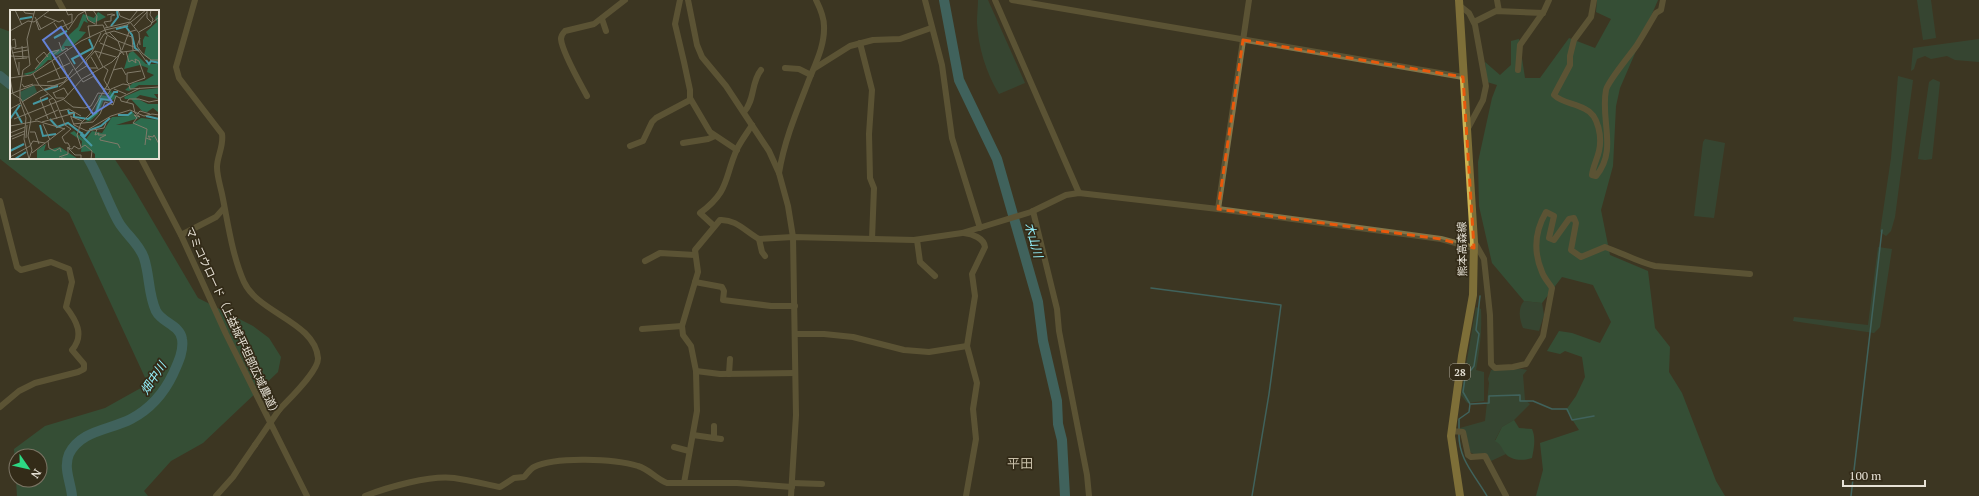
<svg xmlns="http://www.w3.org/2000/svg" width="1979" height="496" font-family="'PT Serif','Noto Sans JP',serif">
<rect width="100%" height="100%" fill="#3d3622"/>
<!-- green -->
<g fill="#305843">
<path d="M978,0H988L1025,83L999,94C986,73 978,46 977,22C977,15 978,7 978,0Z"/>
<path d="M1917,0H1931L1936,38L1923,40Z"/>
<path d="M1979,39V62L1955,60L1947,56L1931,59L1925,56L1917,59L1914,69L1911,71L1913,48Z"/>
<path d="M1898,76L1913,80L1895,217L1891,231L1886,236L1880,232L1891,158Z"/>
<path d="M1933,79L1940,82L1932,159L1925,160L1918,159L1929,82Z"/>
<path d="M1705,139L1725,143L1714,218L1694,216L1703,142Z"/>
<path d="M1878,247L1892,249L1880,327L1874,333L1793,321L1794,317L1868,325Z"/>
<path d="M1524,301L1542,303L1544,315L1539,331L1523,328C1520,320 1517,309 1524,301Z"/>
<path d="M1476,307L1481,309C1482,330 1480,349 1476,370L1484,372V401L1467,403L1461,395Z"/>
<path d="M1522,369L1527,370L1523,375L1525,400L1530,404L1514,420L1502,427L1495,440L1500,443L1506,454L1491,461L1484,453L1475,455L1470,452L1460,428L1485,421L1489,383L1488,379L1491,370Z"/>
</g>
<!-- forest -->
<g fill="#2d6b4d">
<path d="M1597,0H1658L1620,88L1616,106L1613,166L1601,210L1610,255L1648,271L1655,328L1670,347L1669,372L1682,393L1716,481L1725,496H1536L1543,470L1540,443L1579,430L1566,410L1576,396L1585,377L1582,357L1565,351L1560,354L1547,351L1559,331L1572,333L1600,343L1611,322L1593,285L1562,277L1542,303L1524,301L1492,263L1479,206L1478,162L1492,98L1497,85L1487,82L1485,62L1500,75L1511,65V41L1519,39L1525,78H1540L1569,38L1595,48L1611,19L1596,12Z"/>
<path d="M0,28L11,32V158H114L131,184L198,298L253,326L269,338L281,357L278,372L203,443L171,461L144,491L148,496H17L16,480H40V456H16V479L14,449L45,426L105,408L148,384L69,213L0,159Z"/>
<path d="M1514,420L1519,428L1532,429C1536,438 1534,448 1532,458C1524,461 1511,461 1505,453C1501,447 1501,444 1495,441L1502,427Z"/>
</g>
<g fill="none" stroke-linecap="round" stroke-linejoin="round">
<!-- stream -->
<g stroke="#4598a2" stroke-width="1.5">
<path d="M1151,288L1281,305L1269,394L1252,496"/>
<path d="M1471,404L1489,403V396L1520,395V401H1533L1552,409H1567L1572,420L1594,416"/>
<path d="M1459,430V419L1469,412L1470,404L1463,392L1466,371L1471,370L1474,366L1479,334L1476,330L1480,296"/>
<path d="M1459,433C1458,459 1475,475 1487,496"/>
<path d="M1851,496L1882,230"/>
</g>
<!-- river -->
<g stroke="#4598a2" stroke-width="10">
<path d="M944,0L959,80L997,159L1038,302L1043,341L1057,401L1058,424L1062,440L1065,496"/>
<path d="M0,76L11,85"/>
<path d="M72,496C71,483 63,468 69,454C81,430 110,430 131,419C150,409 164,393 173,374C178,363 184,351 182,339C180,325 162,323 156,311C148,294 150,276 144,258C139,243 125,234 118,221C107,201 100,178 88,158"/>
</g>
<!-- minor -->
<g stroke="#82764a" stroke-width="6">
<path d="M58,0L64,11"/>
<path d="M195,0L176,67L179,78L222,134C224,146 217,156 217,167C217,176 220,185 222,194C228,223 232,255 244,282C258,313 315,322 318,358C319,371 288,400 279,410"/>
<path d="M680,0L675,24L684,62L690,90V98L710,132L737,150"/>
<path d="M688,0L697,45L702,57L726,86L769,151L779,173L788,206L793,237L796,415L791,496"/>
<path d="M925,0L942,65L952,138L980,228"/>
<path d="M995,0L1079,193"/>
<path d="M1012,0L1463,77"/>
<path d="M1497,0L1499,11"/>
<path d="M1594,0L1591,17L1574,40L1570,56V65L1554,95C1562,103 1575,103 1585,109C1599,115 1602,138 1599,151C1597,160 1593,166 1592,175L1596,176C1618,150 1600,120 1606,90C1608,81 1631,54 1637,45C1644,34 1650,23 1656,13L1661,10L1663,0"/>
<path d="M1459,5L1469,13L1475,25L1486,86L1483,100L1467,130"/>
<path d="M602,19L606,31"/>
<path d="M1474,22L1496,11L1543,13"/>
<path d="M860,43L872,90L869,134L870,178L874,188L872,239"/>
<path d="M785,68L799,69L811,75"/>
<path d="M815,68L850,46L873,40L900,39L931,28"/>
<path d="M1518,70L1520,45L1544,11L1549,0"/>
<path d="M587,96C580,83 562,52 561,39C561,36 563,33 565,31L594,24L625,0"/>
<path d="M744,112C755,100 751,82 761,70"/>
<path d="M683,143L708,139L715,136"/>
<path d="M630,146L643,141L652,122L656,118L690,100"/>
<path d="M141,158L181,235L226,334L307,496"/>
<path d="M779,173C784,142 796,113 807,85C814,66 825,47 824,26C824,17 820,8 816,0"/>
<path d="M0,201L17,267L21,270L51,262L69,269L72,282L66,307C76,320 85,335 72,350L84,364V369L78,372L35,383L19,391L0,407"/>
<path d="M1218,209L1249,0"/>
<path d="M1033,211L1057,309L1059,331L1087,475L1089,496"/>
<path d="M714,226L700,213C730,191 724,178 737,149C741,141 747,133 752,125"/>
<path d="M964,233C972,234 984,238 985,247L972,274L975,296L967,346L977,383L973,409L976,439L966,496"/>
<path d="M181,235L216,217L224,208"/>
<path d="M759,239L762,252L765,256"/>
<path d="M917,240L920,262L935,276"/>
<path d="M1475,243L1484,259L1490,315L1491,364L1495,368L1513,367L1526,364L1543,336L1552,288C1549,283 1544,278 1542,272C1533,251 1535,231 1546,212L1554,216L1549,238L1554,240L1569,219L1574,218L1576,223L1571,250L1581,257L1605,247C1622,253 1638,262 1655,266L1750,274"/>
<path d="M645,261L660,253L695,255"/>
<path d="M695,282L722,287L724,291L723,300L771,306H795"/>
<path d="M642,329L682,326"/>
<path d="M795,334H824L853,337L904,350L929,352L967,346"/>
<path d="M696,371L720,374L795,373"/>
<path d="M729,374L730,359"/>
<path d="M1452,431L1463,432L1468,455L1471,457L1485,456L1506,496"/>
<path d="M693,435L721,439"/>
<path d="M714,438V426"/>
<path d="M674,447L689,451"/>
<path d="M684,483L697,411L696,371L691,346L683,335L682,326L698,272L695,250L720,220C736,219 746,232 759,239L793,237L914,240L962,233L982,227L1031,212L1066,195L1079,193L1218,209L1441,239L1474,248"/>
<path d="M792,483L822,484"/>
<path d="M216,496L233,477L255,445"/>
<path d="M365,496C388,487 430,475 454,478C469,480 485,484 500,487L514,478L524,477C527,474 530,469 534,467C556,456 615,459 638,466C649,469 656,479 667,483H737L792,487"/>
</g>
<!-- major -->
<path stroke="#ceb452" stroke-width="8" d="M1459,0L1474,242L1473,295L1462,356L1451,436L1460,496"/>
<!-- minor-bridge -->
<path stroke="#82764a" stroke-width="6" d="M255,445L279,410"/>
</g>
<!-- marked area -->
<path d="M0 0H1979V496H0ZM1243,40L1463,77L1474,248L1441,239L1218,209Z" fill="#3d3622" fill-opacity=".55" fill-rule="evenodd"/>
<path fill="none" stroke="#e8590c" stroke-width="3" stroke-dasharray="8 5" stroke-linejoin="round" d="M1243,40L1463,77L1474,248L1441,239L1218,209Z"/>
<g text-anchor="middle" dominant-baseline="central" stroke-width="3.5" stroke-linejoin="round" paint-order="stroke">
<!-- shield labels -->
<rect fill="#332b18" stroke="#b1ab9d" stroke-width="1" x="1450" y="364" width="20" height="16" rx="3"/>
<g font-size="10" font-weight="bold" fill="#e7e2d6">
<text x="1460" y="372">28</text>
</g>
<!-- street labels -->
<g font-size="11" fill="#e7e2d6" stroke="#332b18">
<text transform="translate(1462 249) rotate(-91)">熊本高森線</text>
<text transform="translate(233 322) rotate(65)">マミコウロード（上益城平坦部広域農道）</text>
</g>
<!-- water labels -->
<g font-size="12" font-style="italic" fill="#95f2fd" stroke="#332b18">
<text transform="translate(1034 240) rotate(74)">木山川</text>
<text transform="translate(153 378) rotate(-57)">畑中川</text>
</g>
<!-- quarter labels -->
<g font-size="13" fill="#c8bfa8" stroke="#332b18">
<text x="1020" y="463">平田</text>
</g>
</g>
<!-- overview -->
<g transform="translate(10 10)">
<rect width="149" height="149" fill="#3d3622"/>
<path d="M24,75L27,82L12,92L10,82Z" fill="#305843"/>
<path d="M88,2L96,7L84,13L76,8L78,13L74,11L69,21L76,22L71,28L62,36H54L56,39L47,45L41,44L42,50H38L32,56L23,63L17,65L13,64L24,61L40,42L50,39L59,25L68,17L73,4L84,8ZM149,3V52L145,53L134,45L136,37H133V30L135,26L139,27L136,22L147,12L145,8ZM123,41L136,54H149V75H129L119,81L115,80L123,73L134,71L144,65L137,62L138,58L130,55L114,59L119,43ZM149,78V84H144L148,89L130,85L126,88L138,94H149V103L143,98L137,102L132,101L121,89H115L114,87L130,80ZM101,80L102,84L108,86L100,92L94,89L88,104L80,111L75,112L84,105L89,85L98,86ZM121,101L129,108L106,115L122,114L131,108L149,110V149H85V144L81,141L71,142L72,131L60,123L64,121L73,129H76L82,121L92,123L102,107L117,106ZM36,134L34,141L50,137L68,149H27V140Z" fill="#2d6b4d"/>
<path fill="none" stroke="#4598a2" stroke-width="2" d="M10,9L22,7M101,16L108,7L107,1M116,17L122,25L125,38L129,41M106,19L118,16M44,28L57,21M136,50L139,54L141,51L149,53M65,54L62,49L83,38L79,29M34,80L48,76M23,94L38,88M58,100L59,103H64V107L78,109L86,103L91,89L99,90L104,82H108M6,102L12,113M108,105H118L122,102M136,106L149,109M0,109L10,95M40,109L47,117L58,113L75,126L80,120L91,116L100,108M30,115L33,126L46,124M72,122L71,125L82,136M0,141L14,134M5,149L16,142"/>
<path fill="none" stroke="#817b6a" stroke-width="1" d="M5,0L12,15M13,0L15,3L24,4M56,0L58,5L62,4V12M83,0L87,6L86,15M108,0L110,6L120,10M137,0V8L142,13L149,7M75,1L78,10L85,14M97,5L102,4L105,5L101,6V11L94,12L98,18M34,6L49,12L53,10L58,20L68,5L77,0M25,7L31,19M120,10L128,0M26,11L29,20L45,11M44,13L48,19L62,12M124,16L137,2M95,18L120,12L129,23L130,35M0,21L18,11L24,12L40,0M99,22L108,31L124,37M129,22L141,15L143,9L140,5L141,0M130,28L127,36L132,43L141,50H149M49,32L52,41L57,38L58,40M89,32L94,24L104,21L122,27L123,40M0,33L9,65M90,33L113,42L128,40L136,51M12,36L13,49M2,38L6,37L5,29L2,30M4,39L17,37M112,40L119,22L126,20M85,41L76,51L79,58H87M85,41L106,47M85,41L93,57M116,41L119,52L122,50L126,53L125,49L129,51M2,43L18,40M55,43L73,72L84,66M1,46L19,47M49,47L58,67M81,47L88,59M89,48L97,26M4,49L17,48M42,51L50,69M30,54L26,49L34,42L38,47M94,57L98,60L94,70L100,80M25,59L40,42L49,40L43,45L45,50M65,60L82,42L91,23M103,60L112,58L116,65M67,62L78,55M23,64L29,75L45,90L55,115L61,119L52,127L55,133H58L60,137L57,138L62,139L64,136L69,139L75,135L82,141L81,149M9,65V52M83,66L92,78L100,80M0,68L3,84L11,89L21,109L18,126L22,140L19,149M0,68L21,65L71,31L95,20L117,15L136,0M26,69L60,53M37,72L57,67M117,72L119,74L135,68L129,51M117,72V63L131,61M12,74L14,77L23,74M49,77L67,62M104,79L116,84M43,82L46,88H54M43,83L54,78L58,85M0,84L24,75L47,76M38,84L30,88L38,109M43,88L39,90L47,109M110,88L111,91L123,94L125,103L130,107L124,105L127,108L123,113L137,119L135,135M54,90L63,97L75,98L81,96L88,83L98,84L101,79L113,74L119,75L120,79L149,77M12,92L30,81L54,72L63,59M116,93L119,89H129L139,92L149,90M0,99L11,93M49,101L59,99L71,106M127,104L130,101L140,104M60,106L72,111M61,107L64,115L77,121L94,118L96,113M4,109L54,89L72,69L102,52L112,42L114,45M25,110L48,100M32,112L65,103M33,114L40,130M63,114L83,112L90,104L95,92L103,95L106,86L110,88L130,78M0,116L27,111L55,119M79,119L101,106L120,100L134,106L142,104L149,105M87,119L85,125L89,123L88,125H96L90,128M20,122H25L29,134M0,123L15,117M0,127L15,121M16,128L17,115M90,128V130L108,134L110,138M136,128L141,130L138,126L143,127L144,125L149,134M2,129L14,124M38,131L39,138L45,141L50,138L51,142M20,136L23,131L35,133M71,137L67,125L71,113L80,104L98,74L111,40L108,31L97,25L93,15L78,16L80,28M59,139L65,145H71V149M22,143L55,118M0,147L20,136M49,147L58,144V139M51,148L63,149M19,149L14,129L16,108L10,91V79L13,60L20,55L17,29L25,0"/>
<path fill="#6482d7" fill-opacity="0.15" stroke="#6482d7" stroke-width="2" d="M51,17L102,92L83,104L33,30Z"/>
<rect width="149" height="149" fill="none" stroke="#e7e2d6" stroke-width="2"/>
</g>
<!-- north arrow -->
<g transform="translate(28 468) rotate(124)"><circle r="19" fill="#332b18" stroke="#7b7464"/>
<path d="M0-3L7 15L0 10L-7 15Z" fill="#2dd883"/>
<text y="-6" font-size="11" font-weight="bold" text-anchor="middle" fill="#e7e2d6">N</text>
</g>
<!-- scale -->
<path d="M1843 480v6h82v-6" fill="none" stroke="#e7e2d6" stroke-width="2"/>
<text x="1849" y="480" font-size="12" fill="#e7e2d6" stroke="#332b18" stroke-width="3" paint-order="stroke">100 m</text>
</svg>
